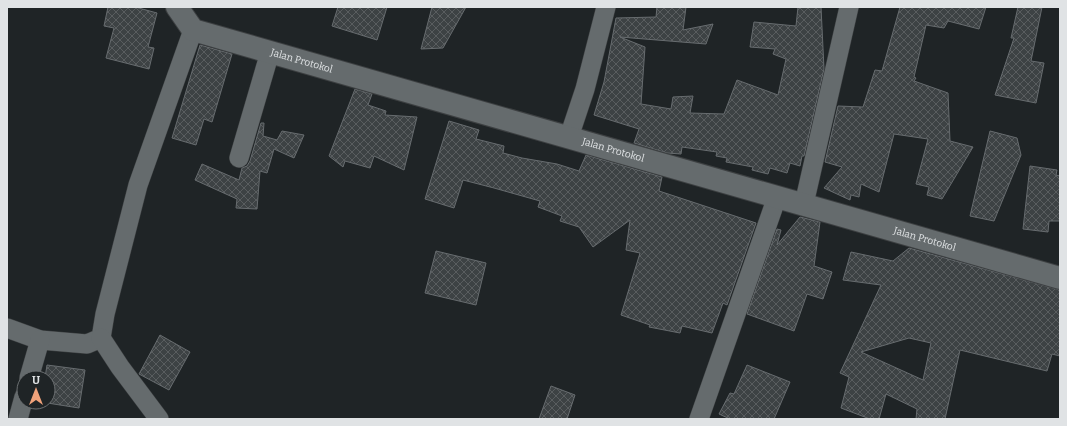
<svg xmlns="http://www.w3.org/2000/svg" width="1067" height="426" font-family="Bitter,serif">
<defs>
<pattern id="building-cross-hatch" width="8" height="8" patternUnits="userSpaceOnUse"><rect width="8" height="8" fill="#3d4244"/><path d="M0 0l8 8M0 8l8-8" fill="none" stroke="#595d5f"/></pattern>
</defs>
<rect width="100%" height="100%" fill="#1f2426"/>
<!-- building -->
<g fill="url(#building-cross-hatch)" stroke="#676c6f" fill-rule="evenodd">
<path d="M108,7H135L157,13L148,47L154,48L149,69L106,58L114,28L104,26Z"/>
<path d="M338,7H387L377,40L332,26Z"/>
<path d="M432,7H466L443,48L421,49Z"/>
<path d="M657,7H686L683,30L713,24L706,44L620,37L645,47L641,104L671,109L673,97L693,96L690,113L724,114L737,80L778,95L786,59L773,54L775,49L750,47L754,22L796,26L798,7H821L824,69L804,156H802L800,166L790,163L787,173L770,168L768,174L752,170L753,167L726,162L727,158L716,156L717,152L682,147L681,154L667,153L634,143L639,129L594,115L604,82L616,18L656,17Z"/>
<path d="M900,7H986L979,29L948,21L944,28L926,25L914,77L916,78L914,81L948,93L950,141L973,147L942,199L927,195L929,187L916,184L928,139L894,134L879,192L861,184L859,197L851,195L850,200L824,188L842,167L825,162L838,106L863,107L875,70L882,71Z"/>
<path d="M1018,7H1042L1031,61L1044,63L1036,103L995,95L1014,38H1011Z"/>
<path d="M200,45L232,54L212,122L204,119L196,145L172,138Z"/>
<path d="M355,89L372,94L368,105L386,111L385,115L417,117L404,170L374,156L370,168L345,161L343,167L329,156Z"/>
<path d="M449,121L479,130L476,139L504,146L503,153L522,158L557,164L579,171L586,155L662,177L659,191L756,223L727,305L723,303L712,333L682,326L680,333L649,327L650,325L621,315L640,253L626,250L630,220L593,247L579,227L560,221L562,216L538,207L540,201L494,188L463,180L454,208L425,199Z"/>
<path d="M261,123H264L263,136L277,140L282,131L304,135L294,158L274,149L267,173L260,171L257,209L236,208L237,199L195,180L202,164L239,180L242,168L247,166L250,161Z"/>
<path d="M990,131L1017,138L1021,155L994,221L970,216Z"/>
<path d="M1030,166L1057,170L1056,175L1060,176V221H1049L1048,232L1023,229Z"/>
<path d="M800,217L820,222L814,266L832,272L823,299L807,294L794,331L747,314L777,229L781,230L777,245Z"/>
<path d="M909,248L1060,290V356L1052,354L1047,371L960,350L945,419H916L917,409L886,394L879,419H870L841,408L849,377L840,373L881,285L843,280L851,252L893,261ZM909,338L931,343L923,380L861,352Z"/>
<path d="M436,251L486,263L476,305L425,293Z"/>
<path d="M160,335L190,352L169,390L139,374Z"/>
<path d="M47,365L85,370L79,408L41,402H48V378H45Z"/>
<path d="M747,365L790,382L774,419H730L719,414L730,393L734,394Z"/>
<path d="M551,386L575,395L567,419H539Z"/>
</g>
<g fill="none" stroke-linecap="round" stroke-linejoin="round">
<!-- minor casing -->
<g stroke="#3d4042" stroke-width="20">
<g id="minor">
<path d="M569,137L585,89L606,7"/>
<path d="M239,158L270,52"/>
<path d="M804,204L849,7"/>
<path d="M7,328L40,340L87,344L101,338L105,314L138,185L193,30"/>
<path d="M101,338L120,367L159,419"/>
<path d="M29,378L40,340"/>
<path d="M18,419L24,397"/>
<path d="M699,419L777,197"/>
</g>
</g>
<!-- tertiary casing -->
<g stroke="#3d4042" stroke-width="24">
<g id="tertiary">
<path id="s1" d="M177,7L193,30L1060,278"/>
</g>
</g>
<!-- minor -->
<use href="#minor" stroke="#656b6d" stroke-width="19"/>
<!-- tertiary -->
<use href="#tertiary" stroke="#656b6d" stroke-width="22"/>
</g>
<g text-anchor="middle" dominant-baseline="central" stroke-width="3" stroke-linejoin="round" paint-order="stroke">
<!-- street labels -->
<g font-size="10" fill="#e0e3e5" stroke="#1f2426">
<text stroke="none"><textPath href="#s1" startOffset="141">Jalan Protokol</textPath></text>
<text stroke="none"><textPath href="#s1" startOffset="465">Jalan Protokol</textPath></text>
<text stroke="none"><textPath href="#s1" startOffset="789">Jalan Protokol</textPath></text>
</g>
</g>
<!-- border -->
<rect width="1067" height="426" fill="none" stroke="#e0e3e5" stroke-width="16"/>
<!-- north arrow -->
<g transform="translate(36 390)"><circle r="19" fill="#1f2426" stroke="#6c7072"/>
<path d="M0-3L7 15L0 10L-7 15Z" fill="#f0a27a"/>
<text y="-6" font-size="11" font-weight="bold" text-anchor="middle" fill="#e0e3e5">U</text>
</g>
</svg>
